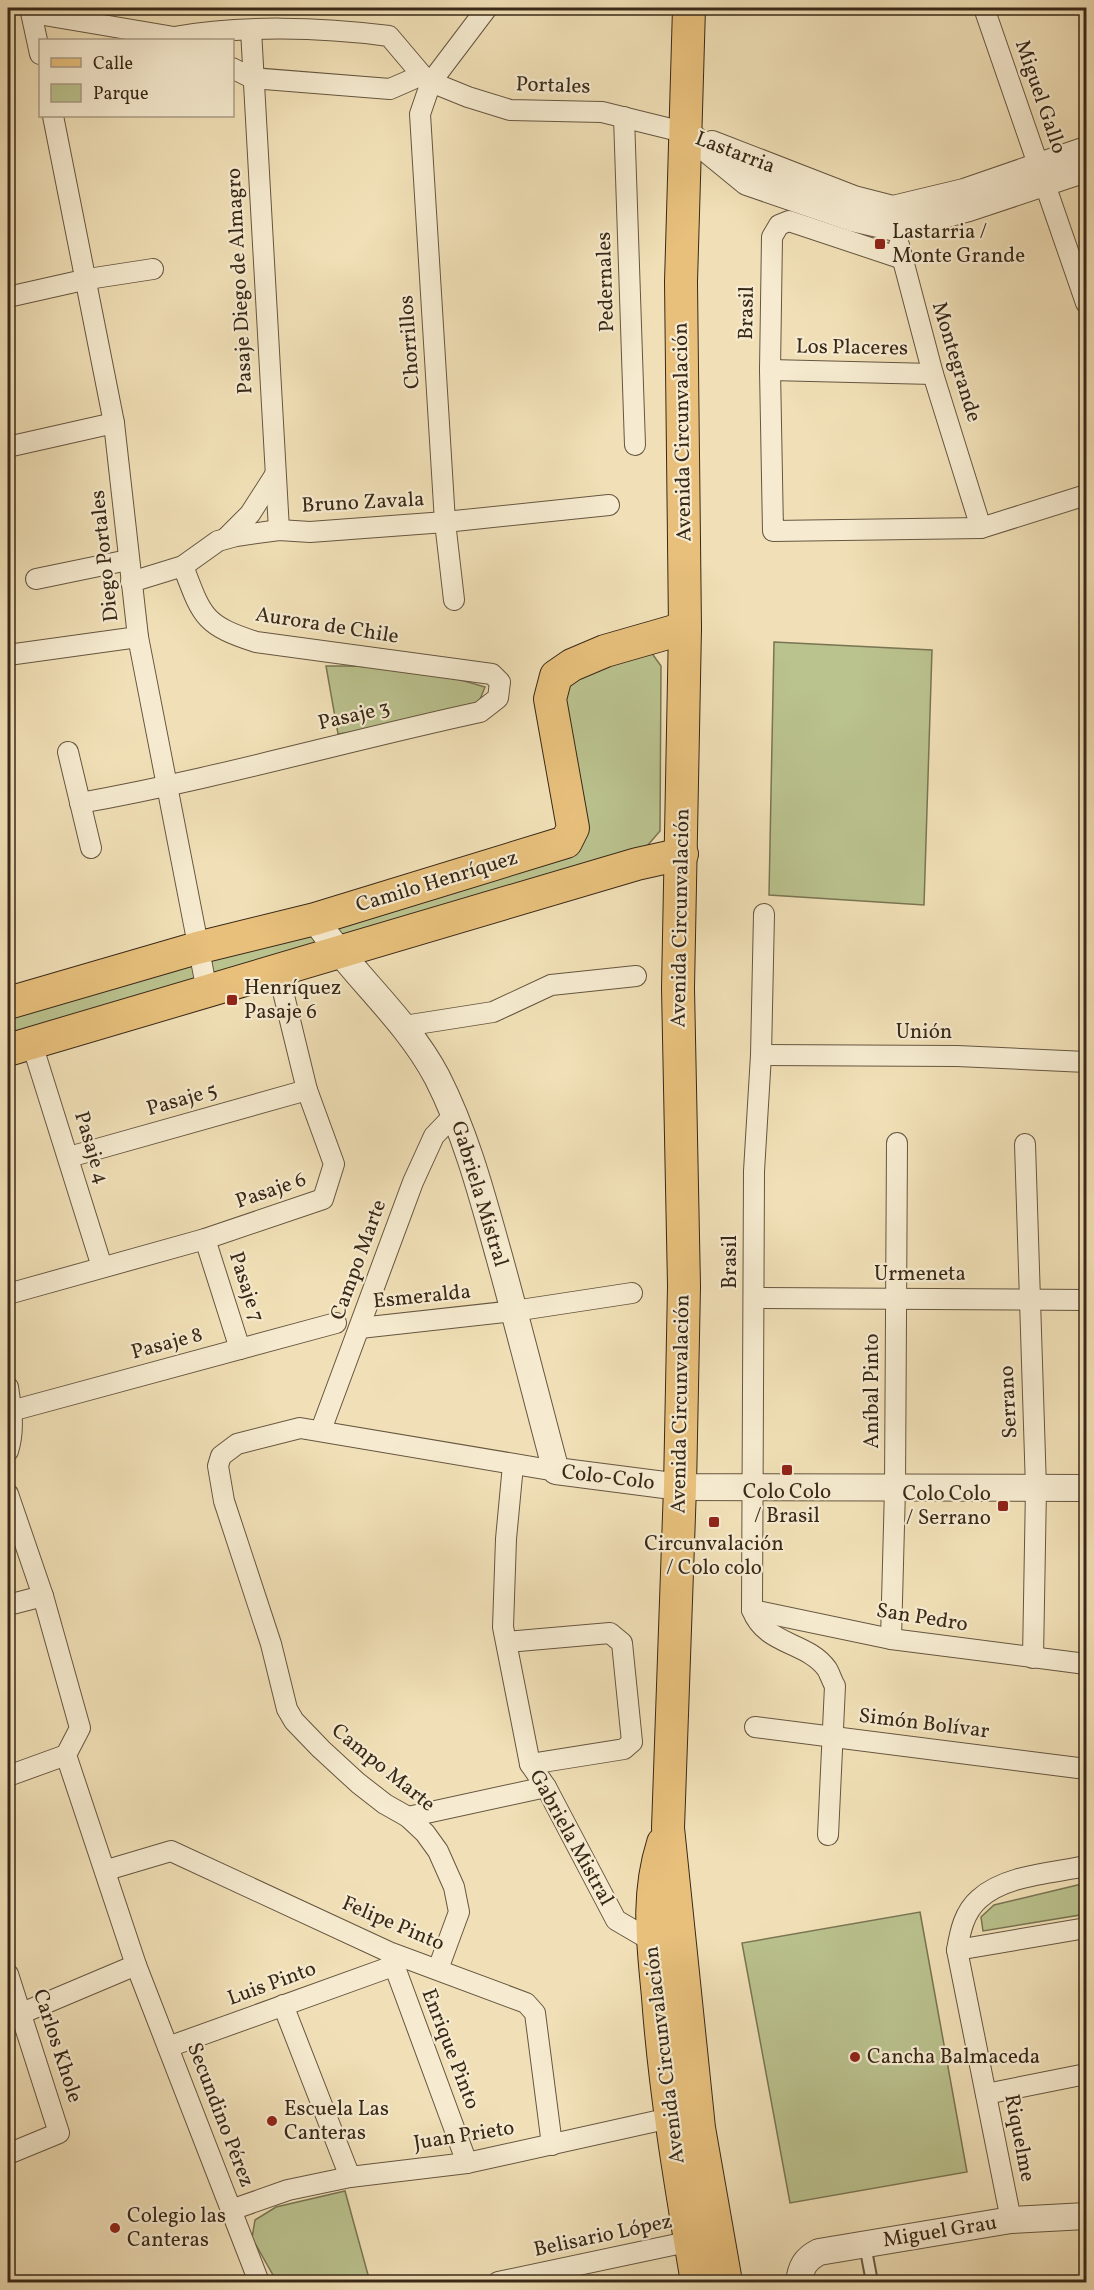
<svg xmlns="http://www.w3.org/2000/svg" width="1094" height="2290" font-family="Vollkorn,serif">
<rect width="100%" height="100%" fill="#f1e0b7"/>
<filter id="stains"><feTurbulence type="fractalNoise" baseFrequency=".00333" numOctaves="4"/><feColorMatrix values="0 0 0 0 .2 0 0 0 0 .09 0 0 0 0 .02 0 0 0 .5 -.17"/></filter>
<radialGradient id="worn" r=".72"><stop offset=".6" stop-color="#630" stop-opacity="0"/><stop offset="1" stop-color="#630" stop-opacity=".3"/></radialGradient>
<!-- green -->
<g fill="#bac28e" stroke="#797553" stroke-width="1.5">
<path d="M774,642L932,650L924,905L769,895Z"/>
<path d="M646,645L661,666L660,831L635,860L340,946L322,921L570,845L555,688Z"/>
<path d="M326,666C380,665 433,670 485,687L474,714L338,734Z"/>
<path d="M310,926L324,949L8,1035V1013Z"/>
<path d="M1086,1883V1914L983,1931L981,1917L994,1905Z"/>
<path d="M920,1912L967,2172L790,2203L742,1943Z"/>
<path d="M345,2191L370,2282H277L252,2238L255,2220L276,2207Z"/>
</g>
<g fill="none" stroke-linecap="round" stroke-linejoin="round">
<!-- service casing -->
<g stroke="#665640" stroke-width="14">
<path id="service" d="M865,2245L872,2282"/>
</g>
<!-- minor casing -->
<g stroke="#665640" stroke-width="22">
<g id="minor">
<path d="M30,8L40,54"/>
<path d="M984,8L1086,303"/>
<path d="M32,13L174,37L181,40"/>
<path d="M251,30L279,530"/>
<path d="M174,37C241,25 320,27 389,36L422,75L431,82L468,97L510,110L602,112L687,133"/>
<path d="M232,68L252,78L390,89L422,75"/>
<path d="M53,116L114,423L138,637L207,991"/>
<path d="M624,117L635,445"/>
<path d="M899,245L933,374L981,528"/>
<path d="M900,258L789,221L779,225L772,237L770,370L773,531L981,528L1086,495"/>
<path d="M8,297L88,279L153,269"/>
<path d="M770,370L933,374"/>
<path d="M12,446L114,423"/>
<path d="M227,537L250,514L275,475"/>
<path d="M36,579L128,560"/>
<path d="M131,582L183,566L218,541L236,536L279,530L310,532L445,522L609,505"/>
<path d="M454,600L445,522L420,114L431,82L487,8"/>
<path d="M8,655L138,637"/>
<path d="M68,752L91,848"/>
<path d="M80,803C215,779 346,741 480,712L498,698L500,682L492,674L256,642C203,625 202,616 183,566"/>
<path d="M764,914L761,1055L754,1171L752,1610C766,1646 807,1641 827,1669C830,1674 832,1681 835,1686L828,1835"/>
<path d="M404,1026L493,1012L551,985L636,976"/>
<path d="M32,1044L102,1267"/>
<path d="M761,1055L957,1056L1086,1062"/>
<path d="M1025,1144L1036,1488L1033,1658"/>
<path d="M69,1157L307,1090"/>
<path d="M205,1239L240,1349"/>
<path d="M8,1294L205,1239L323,1199L334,1164L307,1090L278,971"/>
<path d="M754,1298L1086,1300"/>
<path d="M360,1328L514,1311L632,1293"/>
<path d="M8,1387C11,1407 15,1430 8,1451"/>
<path d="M11,1411L336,1323"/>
<path d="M321,1430L413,1182L434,1136L454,1115"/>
<path d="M513,1465L506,1539L503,1627L530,1764L546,1787L616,1920L652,1941"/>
<path d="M8,1494L43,1596L80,1728L66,1755L136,1965L259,2282"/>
<path d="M8,1605L43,1596"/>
<path d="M752,1610L891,1639L1086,1664"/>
<path d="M891,1639L895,1488L897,1143"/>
<path d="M507,1642L610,1633L622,1643L632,1742L624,1749L530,1764"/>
<path d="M755,1727L1086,1769"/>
<path d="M8,1776L66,1755"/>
<path d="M408,1817L546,1787"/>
<path d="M107,1870L171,1851L389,1952L526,2003L535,2013L552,2145"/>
<path d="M957,1950L1086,1928"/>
<path d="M390,1954L467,2163"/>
<path d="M438,1969L459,1912L454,1887L438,1851L425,1833L408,1817L385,1804L358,1783L321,1749L294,1721L287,1709L271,1644L224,1501L218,1466L221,1456L237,1444L300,1428L556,1471"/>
<path d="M8,1974L59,2133L8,2154"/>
<path d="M283,2005L350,2177"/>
<path d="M8,2019L136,1965"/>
<path d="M168,2047L393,1966"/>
<path d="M986,2094L1086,2074"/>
<path d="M231,2210L288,2190L350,2177L467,2163L670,2118"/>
<path d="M1011,2220L957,1950C960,1932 964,1912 979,1899C1005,1875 1053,1873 1086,1866"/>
<path d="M498,2282L701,2239"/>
</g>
</g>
<!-- tertiary casing -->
<g stroke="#665640" stroke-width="28">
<g id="tertiary">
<path d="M687,133L747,182L852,218L896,228L969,208L1086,169"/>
<path d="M712,144L854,199L893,209L964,192L1086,150"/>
<path d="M315,919C352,975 405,1017 437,1077C466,1134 482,1195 499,1256C519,1328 537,1400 556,1471L680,1487L1086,1488"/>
<path d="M799,2282C801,2267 805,2259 819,2252L1011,2220L1086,2216"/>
</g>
</g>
<!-- primary casing -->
<g stroke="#382818" stroke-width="34">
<g id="primary">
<path d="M689,8L681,282L685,628L678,988L684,1286L680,1487L668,1828L699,2128L726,2282"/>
<path d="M8,1003L197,948L315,919L566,842L573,828L550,699L556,676L572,665L605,651L685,628"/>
<path d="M8,1050L637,864L682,854"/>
<path d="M663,1843C646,1897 653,1942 658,1997C665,2093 681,2187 697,2282"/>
</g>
</g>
<!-- service -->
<use href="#service" stroke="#f6ebd0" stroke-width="10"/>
<!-- minor -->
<use href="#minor" stroke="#f6ebd0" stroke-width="20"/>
<!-- tertiary -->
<use href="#tertiary" stroke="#f6ebd0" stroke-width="26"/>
<!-- primary -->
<use href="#primary" stroke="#e8c07c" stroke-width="32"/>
</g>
<!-- markers -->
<g fill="#8f2418" stroke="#f6ebd0" stroke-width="2">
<rect x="874" y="238" width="12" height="12" rx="3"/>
<rect x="226" y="994" width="12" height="12" rx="3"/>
<rect x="781" y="1464" width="12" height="12" rx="3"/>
<rect x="997" y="1500" width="12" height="12" rx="3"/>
<rect x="708" y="1516" width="12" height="12" rx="3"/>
<circle cx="855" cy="2057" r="6"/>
<circle cx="272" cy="2121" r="6"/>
<circle cx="115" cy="2228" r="6"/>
</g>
<g text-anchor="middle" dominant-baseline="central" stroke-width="4.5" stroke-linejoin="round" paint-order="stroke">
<!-- street labels -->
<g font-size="21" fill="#382818" stroke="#f6ebd0">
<text transform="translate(553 86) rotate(2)">Portales</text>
<text transform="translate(1040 97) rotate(71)">Miguel Gallo</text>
<text transform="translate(735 153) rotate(21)">Lastarria</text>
<text transform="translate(240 281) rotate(-93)">Pasaje Diego de Almagro</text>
<text transform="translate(606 282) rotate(-92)">Pedernales</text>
<text transform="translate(747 313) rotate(-89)">Brasil</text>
<text transform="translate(410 342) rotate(-94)">Chorrillos</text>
<text transform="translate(852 348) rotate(1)">Los Placeres</text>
<text transform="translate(956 362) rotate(73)">Montegrande</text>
<text transform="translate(683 432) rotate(-91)">Avenida Circunvalación</text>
<text transform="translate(363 503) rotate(-3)">Bruno Zavala</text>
<text transform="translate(105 556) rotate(-96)">Diego Portales</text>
<text transform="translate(327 626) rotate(9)">Aurora de Chile</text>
<text transform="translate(354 716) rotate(-13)">Pasaje 3</text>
<text transform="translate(437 882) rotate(-17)">Camilo Henríquez</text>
<text transform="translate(681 918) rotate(-89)">Avenida Circunvalación</text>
<text x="924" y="1032">Unión</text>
<text transform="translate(182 1100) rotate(-16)">Pasaje 5</text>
<text transform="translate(91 1148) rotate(73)">Pasaje 4</text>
<text transform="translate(271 1191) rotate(-19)">Pasaje 6</text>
<text transform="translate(479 1194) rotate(73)">Gabriela Mistral</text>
<text transform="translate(359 1260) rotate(-70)">Campo Marte</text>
<text transform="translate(730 1262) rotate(-90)">Brasil</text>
<text x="920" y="1274">Urmeneta</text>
<text transform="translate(246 1287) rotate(72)">Pasaje 7</text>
<text transform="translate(422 1297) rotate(-6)">Esmeralda</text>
<text transform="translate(167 1344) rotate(-15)">Pasaje 8</text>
<text transform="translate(872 1391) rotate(-90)">Aníbal Pinto</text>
<text transform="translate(1009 1402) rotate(-93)">Serrano</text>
<text transform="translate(681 1404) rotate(-89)">Avenida Circunvalación</text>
<text transform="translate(608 1478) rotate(7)">Colo-Colo</text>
<text transform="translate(922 1618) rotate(9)">San Pedro</text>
<text transform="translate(924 1724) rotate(7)">Simón Bolívar</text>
<text transform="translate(383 1768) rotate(39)">Campo Marte</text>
<text transform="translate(571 1838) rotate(61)">Gabriela Mistral</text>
<text transform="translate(393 1924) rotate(23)">Felipe Pinto</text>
<text transform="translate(272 1984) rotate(-20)">Luis Pinto</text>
<text transform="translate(57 2046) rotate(72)">Carlos Khole</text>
<text transform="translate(450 2049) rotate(69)">Enrique Pinto</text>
<text transform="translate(665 2055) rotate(-97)">Avenida Circunvalación</text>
<text transform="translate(220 2115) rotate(69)">Secundino Pérez</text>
<text transform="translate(464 2136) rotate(-9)">Juan Prieto</text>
<text transform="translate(1019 2138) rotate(79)">Riquelme</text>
<text transform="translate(940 2232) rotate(-9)">Miguel Grau</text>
<text transform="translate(603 2236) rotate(-12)">Belisario López</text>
</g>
<!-- poi labels -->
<g font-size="21" fill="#382818" stroke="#f6ebd0" text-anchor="start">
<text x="892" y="232">Lastarria /<tspan x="892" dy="24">Monte Grande</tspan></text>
<text x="244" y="988">Henríquez<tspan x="244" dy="24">Pasaje 6</tspan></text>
<text x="787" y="1492" text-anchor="middle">Colo Colo<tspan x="787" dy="24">/ Brasil</tspan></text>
<text x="991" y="1494" text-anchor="end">Colo Colo<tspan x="991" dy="24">/ Serrano</tspan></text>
<text x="714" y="1544" text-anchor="middle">Circunvalación<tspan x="714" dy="24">/ Colo colo</tspan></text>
<text x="867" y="2057">Cancha Balmaceda</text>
<text x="284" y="2109">Escuela Las<tspan x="284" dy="24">Canteras</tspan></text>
<text x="127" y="2216">Colegio las<tspan x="127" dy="24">Canteras</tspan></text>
</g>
</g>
<!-- margin -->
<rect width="1094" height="2290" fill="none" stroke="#f1e0b7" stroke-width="30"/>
<rect x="9" y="9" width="1076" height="2272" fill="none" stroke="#382818" stroke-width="3"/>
<rect x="15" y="15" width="1064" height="2260" fill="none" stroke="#382818" stroke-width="1.5"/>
<!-- legend -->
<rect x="39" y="39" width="195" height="78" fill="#f6ebd0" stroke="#aa9d86" stroke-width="1.5"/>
<rect x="51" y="58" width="30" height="9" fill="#e8c07c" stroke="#aa9d86" stroke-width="1.5"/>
<text x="93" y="69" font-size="18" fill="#382818">Calle</text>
<rect x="51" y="84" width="30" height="18" fill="#bac28e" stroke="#aa9d86" stroke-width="1.5"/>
<text x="93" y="99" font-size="18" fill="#382818">Parque</text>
<rect width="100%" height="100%" filter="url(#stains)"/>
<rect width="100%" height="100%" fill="url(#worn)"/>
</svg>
